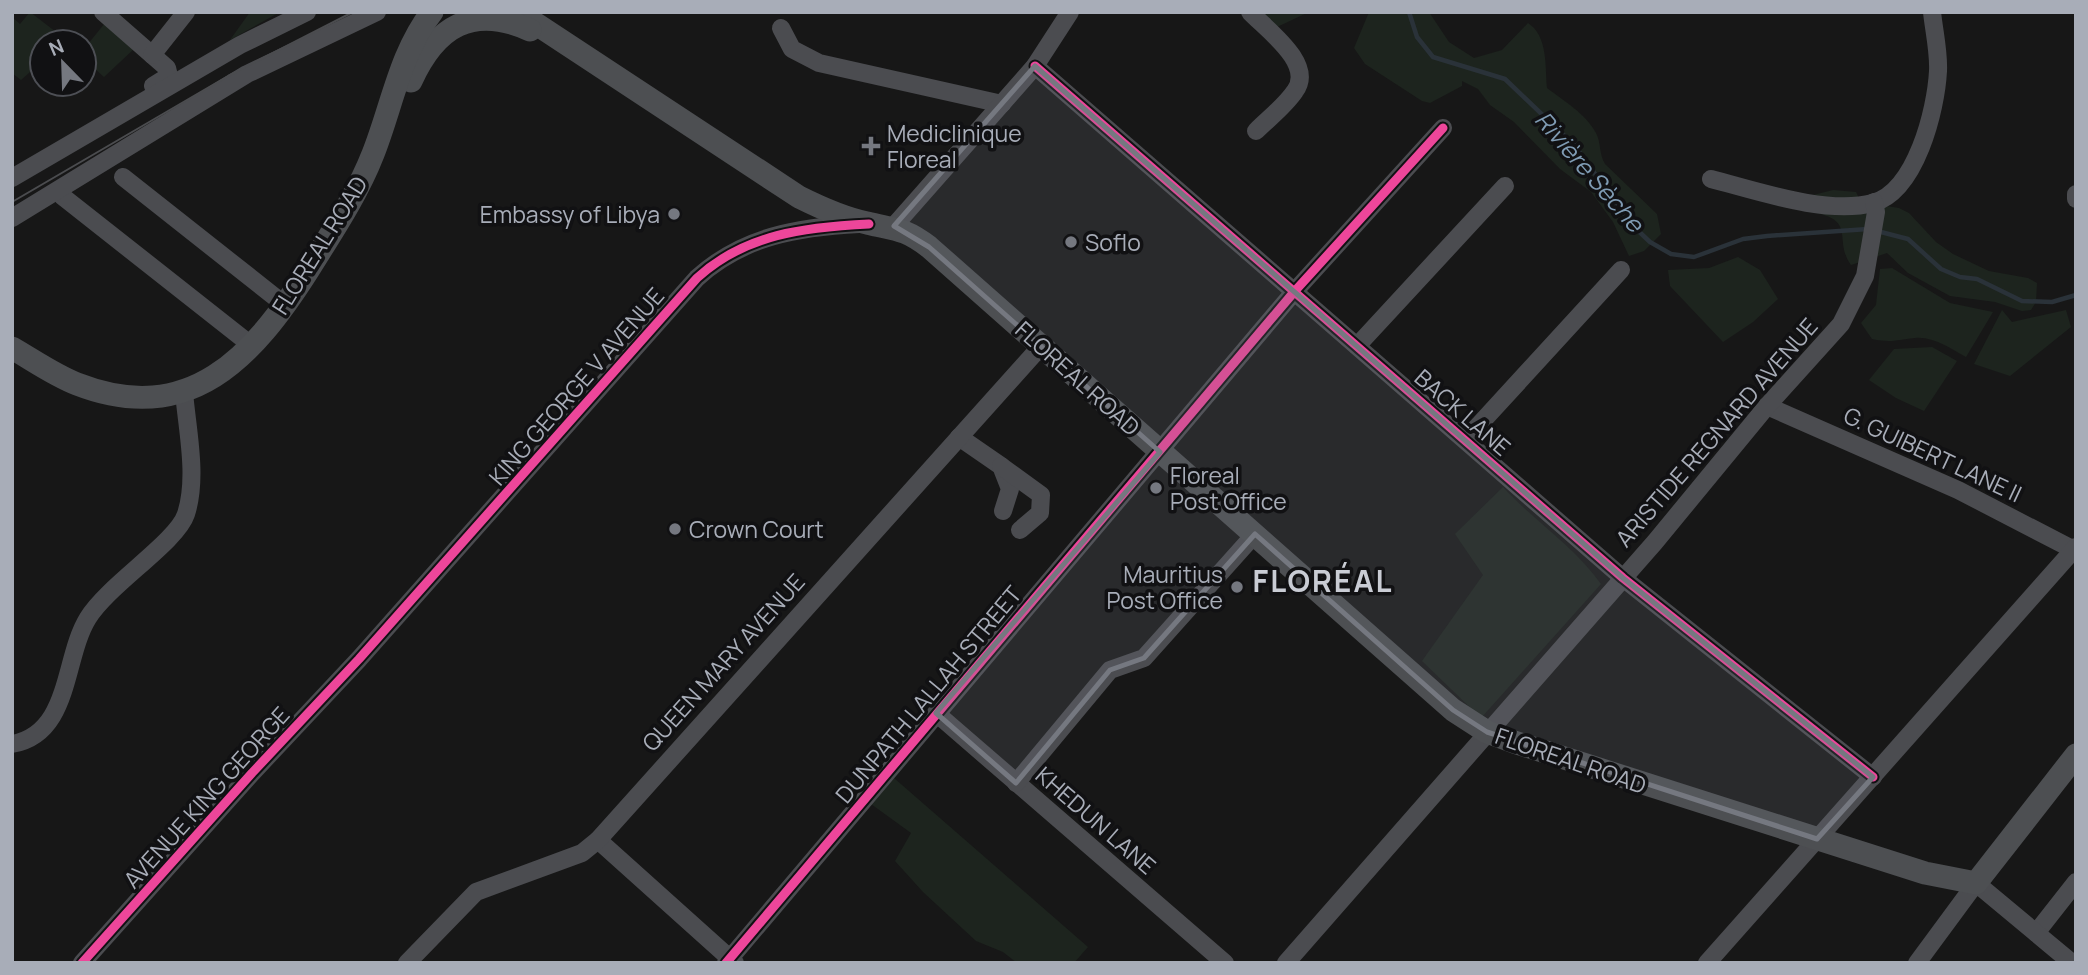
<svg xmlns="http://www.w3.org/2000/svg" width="2088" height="975" font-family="Manrope,sans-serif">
<rect width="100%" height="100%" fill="#171717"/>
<!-- green -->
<g fill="#1d241e">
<path d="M30,12L69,42H42V81L30,72L21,80L12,73V17L20,24Z"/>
<path d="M250,12H280L230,40Z"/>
<path d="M1261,12H1309L1277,27Z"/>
<path d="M1369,12H1429L1449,42L1474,58L1502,50L1528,23C1548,36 1545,66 1547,88C1564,101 1585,113 1596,133C1601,142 1599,154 1605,164L1657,214L1661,234L1644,251L1629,256L1613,222L1591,192L1560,169L1514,122L1490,105L1478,89L1462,81V86L1430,103L1422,101L1365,64L1354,48Z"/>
<path d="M105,23L135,48L104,77L84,59V49Z"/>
<path d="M1833,190L1856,192L1861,202L1899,208L1909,213L1936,242L1953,254L1989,271L2028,278L2037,283L2036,302L2031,310L2022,311L1995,302L1950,296L1908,273L1887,253L1851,265C1833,240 1858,219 1810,212L1805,197Z"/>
<path d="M1738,257L1760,270L1778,299L1753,322L1723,342L1670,286L1668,270L1709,268Z"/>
<path d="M1892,268L1950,303L1993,312L1966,357C1951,349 1933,336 1915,338C1896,340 1892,343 1872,339L1861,323L1876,305L1880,269Z"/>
<path d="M2002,310L2012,322L2066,310L2071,327L2010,376L1974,364Z"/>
<path d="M1932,347L1957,361L1924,411L1896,398L1869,380L1894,349Z"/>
<path d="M1503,487C1534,521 1574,546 1601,584L1481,718L1422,661L1483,575L1455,534Z"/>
<path d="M894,778L1088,947L1074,963H1017L1003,952L976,941L923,892L895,861L911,833L871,804Z"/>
</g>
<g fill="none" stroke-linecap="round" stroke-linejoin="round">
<!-- stream -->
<g stroke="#2a3239" stroke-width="4.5">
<path d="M1409,12L1417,37L1433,57L1505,79L1575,146L1632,225L1650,242L1671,254L1694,257L1743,239L1767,236L1868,229"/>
<path d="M1877,231L1908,239L1941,269L1960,277L1977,279L2022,301L2052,302L2076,295"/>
</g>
<!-- minor -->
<g stroke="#4b4c50" stroke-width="18">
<path d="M103,12L167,68L169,76L153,86"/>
<path d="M1250,12C1267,30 1315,64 1295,91C1285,106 1269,118 1256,131"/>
<path d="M781,28L792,49L819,63L1002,104"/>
<path d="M152,55L186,12"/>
<path d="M1035,66L1623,578L1873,777"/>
<path d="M123,177L285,305"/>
<path d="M12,178L240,45L307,12"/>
<path d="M1711,179C1758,191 1826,215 1873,203C1916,191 1936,110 1938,71C1939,52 1934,31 1932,12"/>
<path d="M2076,194V199"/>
<path d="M62,196L251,345"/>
<path d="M12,218L247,74L377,12"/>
<path d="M894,226L1035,66L1070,12"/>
<path d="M1357,346L1505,186"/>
<path d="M1767,406L1958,490L2076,551"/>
<path d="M959,437L1001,466L1010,489L1003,511"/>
<path d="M1466,439L1621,270"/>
<path d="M1001,466L1041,495L1040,513L1020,530"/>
<path d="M936,713L1225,963"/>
<path d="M12,744C71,734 63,658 88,618C108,585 177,542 186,514C198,477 187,429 184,392"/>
<path d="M1016,783L1110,670L1144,658L1255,534"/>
<path d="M598,840L735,963"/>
<path d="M2036,933L2076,882"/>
<path d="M82,963L252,773L359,659L697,278C743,236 799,227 859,224"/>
<path d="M407,963L476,892L582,853L598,840L1042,345"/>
<path d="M726,963L1294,292L1443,128"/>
<path d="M1286,963L1655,542L1767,406L1841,324L1865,276L1876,212L1874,202"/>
<path d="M1707,963L2076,547"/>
<path d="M1917,963L1976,883L2072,963"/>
</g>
<!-- major -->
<g stroke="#4d4f52" stroke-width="23">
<path d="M518,12L799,197C821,208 843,218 867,223C896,230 904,228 929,247L1453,710L1487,732L1514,742L1925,873L1976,883L2076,755"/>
<path d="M411,81C436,26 473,4 530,30"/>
<path d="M12,348C33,360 54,375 77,384C190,428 253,357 309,269C332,232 357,195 373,154C392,106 400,53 432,12"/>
</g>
<!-- tram -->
<path stroke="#4b4c4f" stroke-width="2" d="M12,202L228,76L353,12"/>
<!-- cycleway casing -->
<g stroke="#111113" stroke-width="13">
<g id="cycleway">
<path d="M1035,66L1623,578L1873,777"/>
<path d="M82,963L252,773L359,659L697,278C745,234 805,227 869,224"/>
<path d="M726,963L1294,292L1443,128"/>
</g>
</g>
<!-- cycleway -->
<use href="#cycleway" stroke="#ed469a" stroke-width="9"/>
</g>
<!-- marked area -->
<path fill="#757880" fill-opacity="0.2" stroke="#757880" stroke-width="5" stroke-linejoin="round" d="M1035,66L1623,578L1873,777L1817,839L1487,732L1453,710L1255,534L1144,658L1110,670L1016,783L936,713L1160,452L929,247L894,226Z"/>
<!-- markers -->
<g fill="#757880" stroke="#111113" stroke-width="2.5">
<path d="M867.5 135.5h7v7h7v7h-7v7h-7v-7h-7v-7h7z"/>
<circle cx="674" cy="214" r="7"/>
<circle cx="1071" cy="242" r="7"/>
<circle cx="1156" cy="488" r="7"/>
<circle cx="675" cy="529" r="7"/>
<circle cx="1237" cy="587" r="7"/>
</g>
<g text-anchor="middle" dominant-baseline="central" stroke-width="7" stroke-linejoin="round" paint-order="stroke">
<!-- poi labels -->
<g font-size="23" fill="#a8adb8" stroke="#111113" text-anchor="start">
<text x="887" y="133">Mediclinique<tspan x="887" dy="26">Floreal</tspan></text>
<text x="660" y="214" text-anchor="end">Embassy of Libya</text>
<text x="1085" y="242">Soflo</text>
<text x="1170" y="475">Floreal<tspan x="1170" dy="26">Post Office</tspan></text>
<text x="689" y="529">Crown Court</text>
<text x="1223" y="574" text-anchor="end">Mauritius<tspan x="1223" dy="26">Post Office</tspan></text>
</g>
<!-- street labels -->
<g font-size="23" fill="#a8adb8" stroke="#111113">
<text transform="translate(319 245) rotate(-58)">FLOREAL ROAD</text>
<text transform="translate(1078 378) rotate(42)">FLOREAL ROAD</text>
<text transform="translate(576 386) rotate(-49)">KING GEORGE V AVENUE</text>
<text transform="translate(1463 412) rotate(41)">BACK LANE</text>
<text transform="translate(1716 432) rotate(-49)">ARISTIDE REGNARD AVENUE</text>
<text transform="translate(1933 454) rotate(25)">G. GUIBERT LANE II</text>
<text transform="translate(723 662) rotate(-48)">QUEEN MARY AVENUE</text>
<text transform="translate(928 694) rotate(-50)">DUNPATH LALLAH STREET</text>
<text transform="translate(1571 760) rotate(19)">FLOREAL ROAD</text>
<text transform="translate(206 797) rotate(-48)">AVENUE KING GEORGE</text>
<text transform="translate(1096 820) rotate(41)">KHEDUN LANE</text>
</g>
<!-- water labels -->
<g font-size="24" font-style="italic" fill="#7f9bb3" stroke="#111113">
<text transform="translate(1590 171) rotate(49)">Rivière Sèche</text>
</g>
<!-- district labels -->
<g font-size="30" font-weight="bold" letter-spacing="2" fill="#c9ccd4" stroke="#111113">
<text x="1323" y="580">FLORÉAL</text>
</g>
</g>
<!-- border -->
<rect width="2088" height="975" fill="none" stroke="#a8adb8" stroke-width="28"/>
<!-- north arrow -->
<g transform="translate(63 63) rotate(337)"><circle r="33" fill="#111113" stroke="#4d4f55" stroke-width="2"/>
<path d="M0-5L12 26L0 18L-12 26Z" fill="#757880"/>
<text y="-10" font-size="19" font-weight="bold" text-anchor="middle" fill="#a8adb8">N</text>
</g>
</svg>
